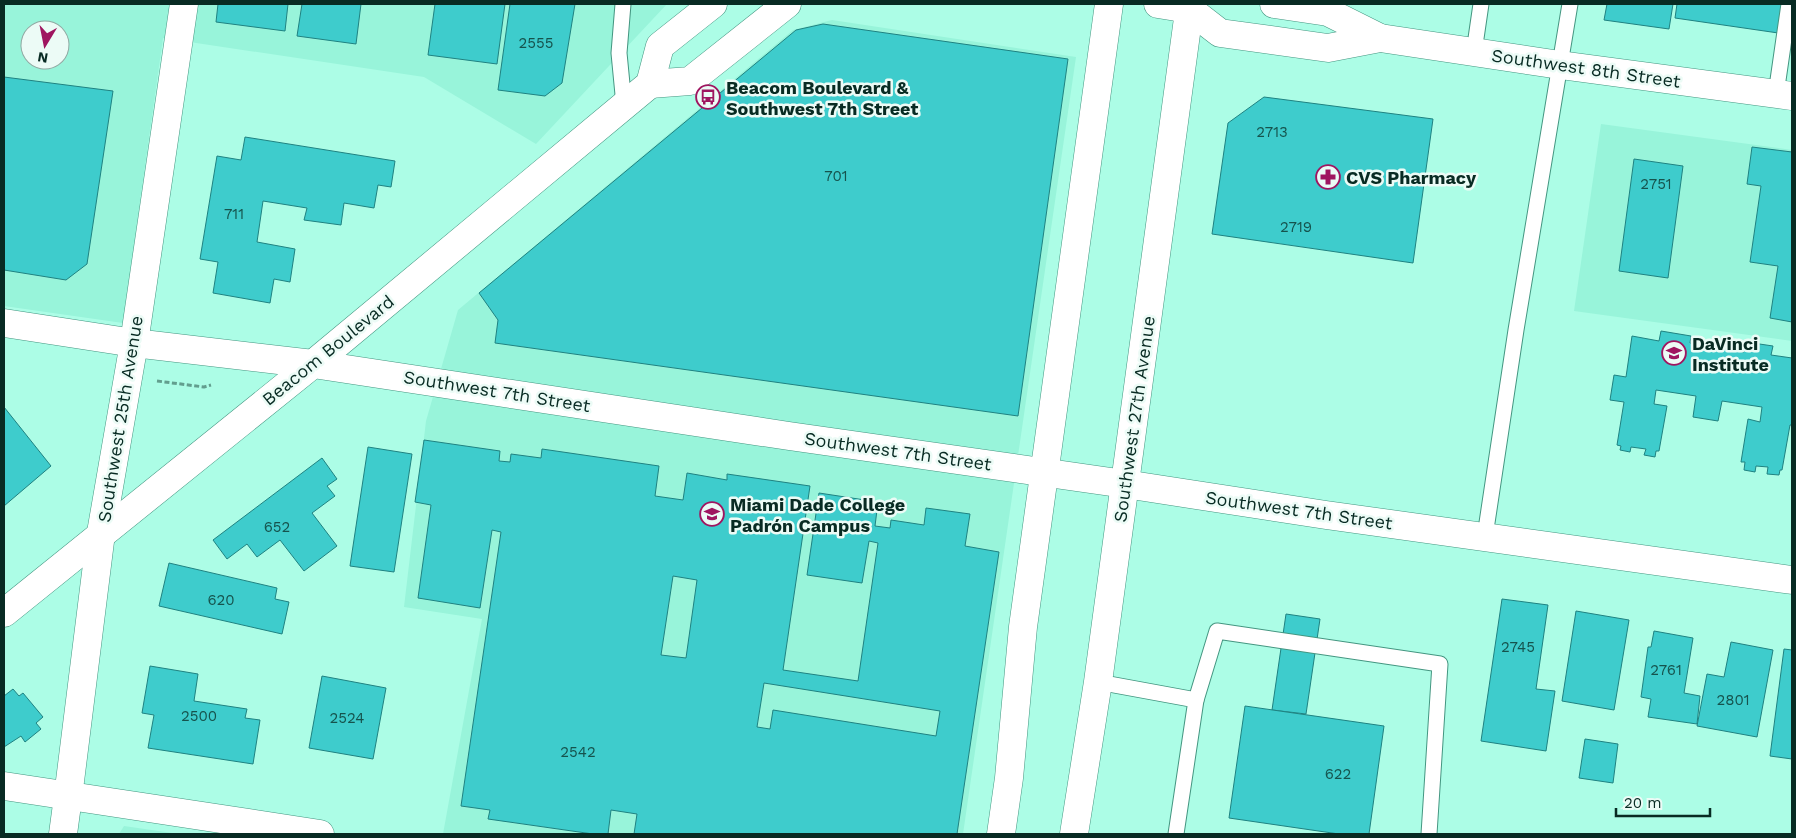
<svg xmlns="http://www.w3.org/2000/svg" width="1796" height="838" font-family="'Work Sans',sans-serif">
<rect width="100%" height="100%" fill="#acfde6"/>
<!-- built -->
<g fill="#98f4da" fill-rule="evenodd">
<path d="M4,4H667L536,144L424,77L163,38L123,323L4,306ZM30,30H60V60H30Z"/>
<path d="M832,20L1076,57L963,834H443L482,619L404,607L426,421L458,310L793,30Z"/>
<path d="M1601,124L1792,150V341L1574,311Z"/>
<path d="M124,826L179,834H119Z"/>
</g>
<!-- building -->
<g fill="#3ecccc" stroke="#1f8281" fill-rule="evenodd">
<path d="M218,4H288L285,31L216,22Z"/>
<path d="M302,4H361L356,44L297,36Z"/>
<path d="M435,4H505L497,64L428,55Z"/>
<path d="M510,4H575L562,83L545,96L498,90Z"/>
<path d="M1607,4H1673L1669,29L1604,20Z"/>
<path d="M1677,4H1792V35L1675,18Z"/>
<path d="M823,24L1068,59L1018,416L495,343L498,320L479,293L796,30Z"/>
<path d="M4,77L113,91L87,264L66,280L4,270Z"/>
<path d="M1264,97L1433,119L1413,263L1212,234L1228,123Z"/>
<path d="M245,137L395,161L391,187L378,185L374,208L344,203L341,225L304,220L307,208L263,201L257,242L295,249L290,282L274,279L270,303L213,293L218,262L200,259L217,156L241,160Z"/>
<path d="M1752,147L1792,152V322L1770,318L1778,266L1750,262L1761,186L1747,184Z"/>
<path d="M1634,159L1683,166L1668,278L1619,271Z"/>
<path d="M1661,331L1691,336L1690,343L1744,352L1746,342L1773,346L1771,355L1792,358V425H1790L1782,470H1780L1779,475L1767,474L1768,467L1756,466L1755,472L1744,470L1745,462H1741L1748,419L1760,422L1762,407L1722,401L1718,421L1693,417L1696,396L1656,390L1654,404L1667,406L1659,451H1656L1655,457L1644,455L1646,449L1631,447L1630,452L1620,450L1621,446L1617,445L1624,402L1610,400L1614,375L1626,377L1632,336L1659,341Z"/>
<path d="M4,407L51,466L4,506Z"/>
<path d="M424,440L500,451L499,461L510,462L511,454L541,458L542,449L659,466L655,496L683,500L687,473L727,480V474L810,486L783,670L858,681L878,543L869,541L862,583L807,575L819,493L878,502L875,526L890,528L891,520L924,525L926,508L970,514L965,546L999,552L957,834H634L637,814L611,810L608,834H593L488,819L490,810L461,806L501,532L492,530L480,608L418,598L431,505L415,502ZM673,576L697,580L686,658L661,655ZM764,683L940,711L936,736L773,710L770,729L757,727Z"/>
<path d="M368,447L412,454L394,572L350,566Z"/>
<path d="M322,458L337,479L327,486L335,496L312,513L337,546L304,571L280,540L257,557L247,544L227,559L213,540Z"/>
<path d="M169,563L277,588L275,599L289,602L282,634L159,606Z"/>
<path d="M1502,599L1548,605L1536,689L1555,691L1546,751L1481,741Z"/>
<path d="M1576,611L1629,620L1614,710L1562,701Z"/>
<path d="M1286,614L1320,619L1306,714L1272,710Z"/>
<path d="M1654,631L1693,638L1684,693L1700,696L1697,724L1648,717L1651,699L1641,697L1648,647H1651Z"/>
<path d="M1731,642L1773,650L1757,737L1697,726L1707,674L1724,677Z"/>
<path d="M1784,649L1792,650V759L1770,756Z"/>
<path d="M150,666L198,674L194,701L247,709L245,718L260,720L253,764L148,748L154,715L142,713Z"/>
<path d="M322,676L386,688L373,759L309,748Z"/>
<path d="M13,689L19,696L23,693L43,717L36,723L41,729L25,742L21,736L4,747V696Z"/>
<path d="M1245,706L1384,726L1369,834H1339L1229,818Z"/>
<path d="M1585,739L1618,744L1613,783L1579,778Z"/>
</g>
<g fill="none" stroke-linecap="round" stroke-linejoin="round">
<!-- service casing -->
<g stroke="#449681" stroke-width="17">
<g id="service">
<path d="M623,4L619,53L624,105"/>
<path d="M1474,52L1481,4"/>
<path d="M1776,94L1789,4"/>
<path d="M1485,536L1516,330L1570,4"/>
<path d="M1098,682L1196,700L1176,834"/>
<path d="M1196,700L1217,631L1440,664L1429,834"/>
</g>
</g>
<!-- minor casing -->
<g stroke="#449681" stroke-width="29">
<g id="minor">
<path d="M134,343L184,4"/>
<path d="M1125,484L1326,515L1792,580"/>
<path d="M63,834L68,797"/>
</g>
</g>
<!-- tertiary casing -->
<g stroke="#449681" stroke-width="29">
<g id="tertiary">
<path d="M4,786L320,834"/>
<path d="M68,797L101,533"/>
</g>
</g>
<!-- secondary casing -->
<g stroke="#449681" stroke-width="29">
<g id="secondary">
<path d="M101,533L134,343"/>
<path d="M4,613L313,364L789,436L1125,484"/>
</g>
</g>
<!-- primary casing -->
<g stroke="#449681" stroke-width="29">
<g id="primary">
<path d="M1158,4L1189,9L1220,33L1328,48L1380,38"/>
<path d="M1274,4L1328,12L1380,38L1560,65L1792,96"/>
<path d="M650,84L690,81L787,4"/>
<path d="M4,323L134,343L313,364L650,84L660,46L713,4"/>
</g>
</g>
<!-- trunk casing -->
<g stroke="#449681" stroke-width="29">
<g id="trunk">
<path d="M1001,834L1009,778L1023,627L1109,4"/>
<path d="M1074,834L1098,682L1190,4"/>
</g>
</g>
<!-- path -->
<path stroke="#629e8e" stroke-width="3" stroke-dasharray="5 2.5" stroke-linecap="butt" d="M157,381L204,387L211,385"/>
<!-- service -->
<use href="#service" stroke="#fff" stroke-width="15"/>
<!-- minor -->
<use href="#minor" stroke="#fff" stroke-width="28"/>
<!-- tertiary -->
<use href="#tertiary" stroke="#fff" stroke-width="28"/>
<!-- secondary -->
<use href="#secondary" stroke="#fff" stroke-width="28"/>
<!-- primary -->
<use href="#primary" stroke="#fff" stroke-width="28"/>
<!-- trunk -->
<use href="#trunk" stroke="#fff" stroke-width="28"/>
</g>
<!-- icons -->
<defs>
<g id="bus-ring" transform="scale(1.25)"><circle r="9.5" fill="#ecfbf6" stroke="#9f1560" stroke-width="1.5"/><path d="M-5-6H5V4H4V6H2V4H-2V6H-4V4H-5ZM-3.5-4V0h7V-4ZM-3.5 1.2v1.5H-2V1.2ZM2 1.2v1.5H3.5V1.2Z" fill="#9f1560"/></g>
<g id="pharmacy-ring" transform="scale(1.25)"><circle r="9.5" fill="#ecfbf6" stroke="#9f1560" stroke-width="1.5"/><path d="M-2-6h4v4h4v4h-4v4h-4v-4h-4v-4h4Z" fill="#9f1560"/></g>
<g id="school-ring" transform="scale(1.25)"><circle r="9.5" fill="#ecfbf6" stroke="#9f1560" stroke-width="1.5"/><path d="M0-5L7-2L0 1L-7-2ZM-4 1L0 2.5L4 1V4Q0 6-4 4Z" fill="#9f1560"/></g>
<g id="university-ring" transform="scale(1.25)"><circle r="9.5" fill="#ecfbf6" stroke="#9f1560" stroke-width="1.5"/><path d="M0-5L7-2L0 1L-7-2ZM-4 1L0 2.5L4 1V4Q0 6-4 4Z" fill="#9f1560"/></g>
</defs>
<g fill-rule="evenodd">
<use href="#bus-ring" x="708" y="97"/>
<use href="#pharmacy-ring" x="1328" y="177"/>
<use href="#school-ring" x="1674" y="353"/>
<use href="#university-ring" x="712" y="514"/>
</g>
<g text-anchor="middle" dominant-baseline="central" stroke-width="5" stroke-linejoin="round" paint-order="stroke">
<!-- number labels -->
<g font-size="15" fill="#16534d">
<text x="536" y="43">2555</text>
<text x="1272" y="132">2713</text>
<text x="836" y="176">701</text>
<text x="1656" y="184">2751</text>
<text x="234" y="214">711</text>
<text x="1296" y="227">2719</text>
<text x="277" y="527">652</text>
<text x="221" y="600">620</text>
<text x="1518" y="647">2745</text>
<text x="1666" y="670">2761</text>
<text x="1733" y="700">2801</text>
<text x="199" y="716">2500</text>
<text x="347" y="718">2524</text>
<text x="578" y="752">2542</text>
<text x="1338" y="774">622</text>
</g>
<!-- street labels -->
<g font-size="18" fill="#082b23" stroke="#ecfbf6">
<text transform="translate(1586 68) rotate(8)">Southwest 8th Street</text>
<text transform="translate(328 350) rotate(-39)">Beacom Boulevard</text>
<text transform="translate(497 391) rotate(9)">Southwest 7th Street</text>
<text transform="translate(120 419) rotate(-81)">Southwest 25th Avenue</text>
<text transform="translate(1134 419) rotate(-82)">Southwest 27th Avenue</text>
<text transform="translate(898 451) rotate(8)">Southwest 7th Street</text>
<text transform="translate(1299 510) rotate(8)">Southwest 7th Street</text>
</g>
<!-- poi labels -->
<g font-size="18" font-weight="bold" fill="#082b23" stroke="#ecfbf6" text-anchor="start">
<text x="726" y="87">Beacom Boulevard &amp;<tspan x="726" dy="21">Southwest 7th Street</tspan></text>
<text x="1346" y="177">CVS Pharmacy</text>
<text x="1692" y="343">DaVinci<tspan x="1692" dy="21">Institute</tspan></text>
<text x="730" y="504">Miami Dade College<tspan x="730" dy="21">Padrón Campus</tspan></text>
</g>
</g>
<!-- border -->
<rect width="1796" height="838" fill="none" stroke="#082b23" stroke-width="10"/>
<!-- north arrow -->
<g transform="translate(45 45) rotate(190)"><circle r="24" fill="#ecfbf6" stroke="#91a8a2"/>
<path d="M0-4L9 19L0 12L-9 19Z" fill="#9f1560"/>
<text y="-8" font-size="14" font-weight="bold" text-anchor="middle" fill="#082b23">N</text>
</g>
<!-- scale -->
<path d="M1616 808v8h94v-8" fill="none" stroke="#082b23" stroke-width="2.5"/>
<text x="1624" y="808" font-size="15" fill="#082b23" stroke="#ecfbf6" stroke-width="4" paint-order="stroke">20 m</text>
</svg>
